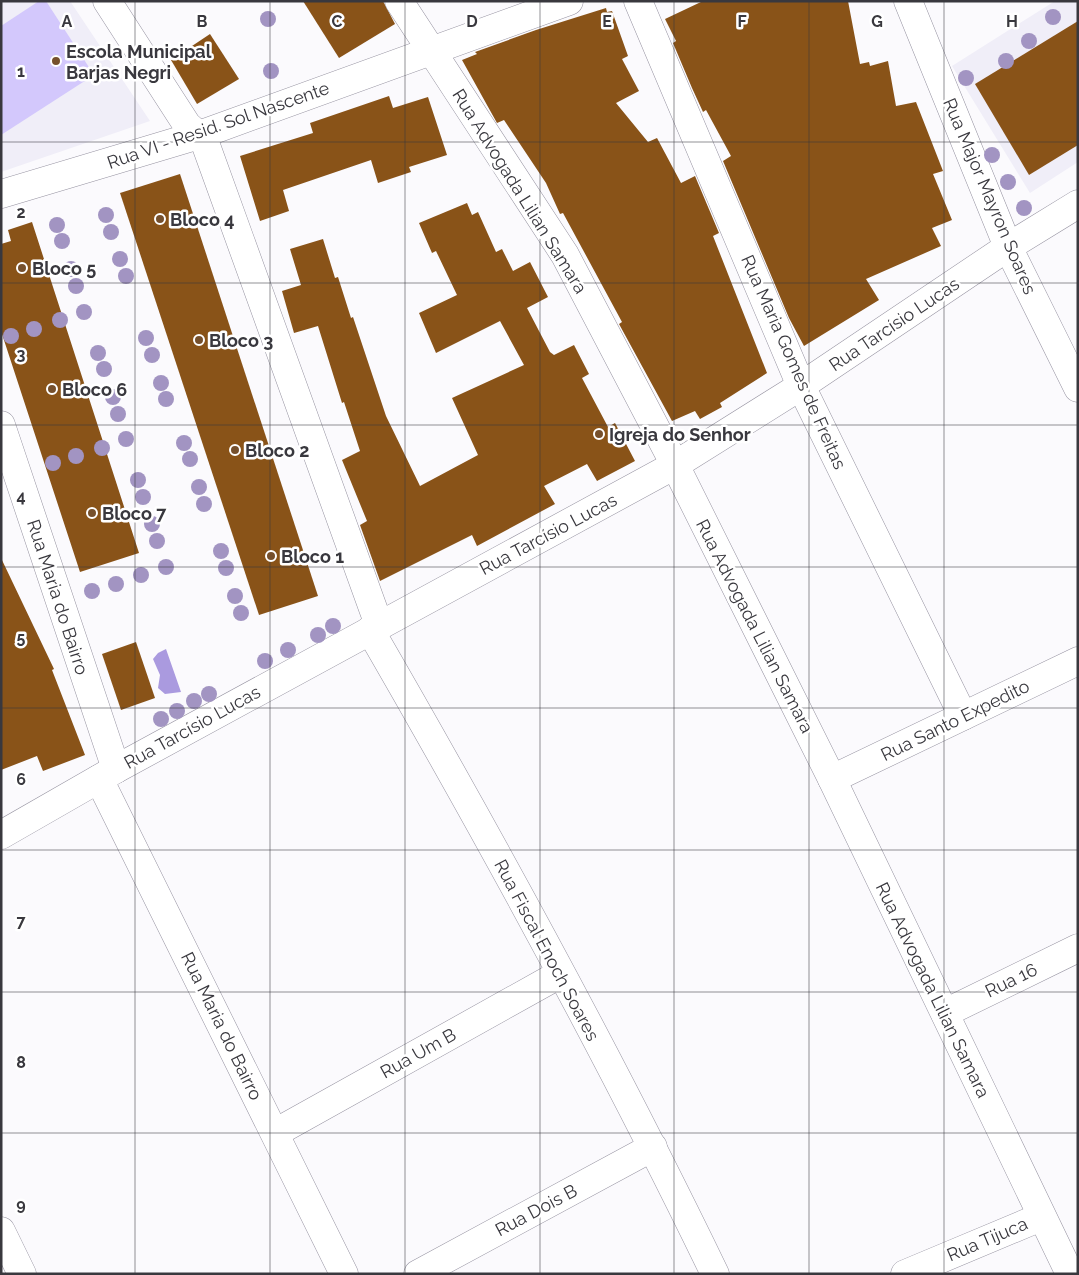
<svg xmlns="http://www.w3.org/2000/svg" width="1079" height="1275" font-family="Raleway,sans-serif">
<rect width="100%" height="100%" fill="#fbfafd"/>
<!-- built -->
<g fill="#f0eef8">
<path d="M1,1H70L150,121L1,172Z"/>
<path d="M1055,1H1078V162L1030,193L952,66Z"/>
</g>
<!-- green -->
<path fill="#d3c8fc" d="M39,1H46L94,75L1,135V26Z"/>
<!-- water -->
<path fill="#aa9adf" d="M166,649L181,692L165,694L158,688L160,675L153,659L158,653Z"/>
<!-- building -->
<g fill="#895318">
<path d="M303,1H383L395,24L339,58Z"/>
<path d="M703,1H848L860,64L869,62L870,66L888,61L896,106L916,102L943,171L933,174L952,220L932,228L941,246L866,279L879,300L804,346L789,318L723,161L731,156L706,110L703,112L692,88L673,43L676,41L665,19Z"/>
<path d="M606,8L607,12L612,11L628,56L622,59L639,91L616,103L648,142L657,138L681,183L695,176L719,233L713,236L767,373L720,403L722,407L700,419L695,411L672,421L619,324L622,322L563,213L560,214L546,183L504,120L497,123L462,60L477,54L475,52L536,30Z"/>
<path d="M1078,21V145L1029,175L975,84Z"/>
<path d="M210,34L239,79L197,104L171,60Z"/>
<path d="M389,96L393,108L428,97L447,155L409,167L411,172L378,183L371,160L283,190L289,211L260,221L240,156L313,133L310,123Z"/>
<path d="M180,174L318,596L259,615L120,193Z"/>
<path d="M467,203L472,215L478,212L496,252L502,249L513,271L530,262L548,297L527,308L550,352L554,355L574,345L589,374L582,378L608,427L615,423L635,461L597,481L587,464L544,486L555,504L477,546L472,535L380,581L360,525L367,521L342,460L360,451L344,402L342,403L318,326L294,333L282,291L301,285L290,249L323,239L335,278L338,277L351,318L353,317L386,416L420,486L478,455L452,398L524,365L500,321L436,353L419,313L457,295L436,251L432,253L419,223Z"/>
<path d="M32,222L139,553L80,572L1,331V244L11,241L8,230Z"/>
<path d="M1,558L54,669L52,670L85,755L43,771L37,756L1,770Z"/>
<path d="M136,642L155,698L121,710L102,654Z"/>
</g>
<g fill="none" stroke-linecap="round" stroke-linejoin="round">
<!-- minor casing -->
<g stroke="#9693a1" stroke-width="29">
<g id="minor">
<path d="M107,1L187,125L204,140L379,625"/>
<path d="M399,1L565,255L675,465L832,779L1070,1274"/>
<path d="M638,1L801,386L963,716"/>
<path d="M908,1L1008,247L1078,388"/>
<path d="M1,194L202,134L569,1"/>
<path d="M1,425L116,769"/>
<path d="M370,630C492,841 609,1055 715,1274"/>
<path d="M99,779L344,1274"/>
<path d="M832,779L1078,661"/>
<path d="M1,835L116,769L675,465L801,386L1008,247L1078,204"/>
<path d="M945,1013L1078,948"/>
<path d="M275,1133L560,974"/>
<path d="M1,1231L22,1274"/>
<path d="M418,1274L653,1147"/>
<path d="M905,1274L1041,1217"/>
</g>
</g>
<!-- minor -->
<use href="#minor" stroke="#fff" stroke-width="28"/>
</g>
<!-- trees -->
<g fill="#a294c2">
<circle cx="1053" cy="17" r="8"/>
<circle cx="268" cy="19" r="8"/>
<circle cx="1029" cy="41" r="8"/>
<circle cx="1006" cy="61" r="8"/>
<circle cx="271" cy="71" r="8"/>
<circle cx="966" cy="78" r="8"/>
<circle cx="992" cy="155" r="8"/>
<circle cx="1008" cy="182" r="8"/>
<circle cx="1024" cy="208" r="8"/>
<circle cx="106" cy="215" r="8"/>
<circle cx="57" cy="225" r="8"/>
<circle cx="111" cy="232" r="8"/>
<circle cx="62" cy="241" r="8"/>
<circle cx="120" cy="259" r="8"/>
<circle cx="71" cy="269" r="8"/>
<circle cx="126" cy="276" r="8"/>
<circle cx="76" cy="286" r="8"/>
<circle cx="84" cy="312" r="8"/>
<circle cx="60" cy="320" r="8"/>
<circle cx="34" cy="329" r="8"/>
<circle cx="11" cy="336" r="8"/>
<circle cx="146" cy="338" r="8"/>
<circle cx="98" cy="353" r="8"/>
<circle cx="152" cy="355" r="8"/>
<circle cx="104" cy="369" r="8"/>
<circle cx="161" cy="383" r="8"/>
<circle cx="113" cy="397" r="8"/>
<circle cx="166" cy="399" r="8"/>
<circle cx="118" cy="414" r="8"/>
<circle cx="126" cy="439" r="8"/>
<circle cx="184" cy="443" r="8"/>
<circle cx="102" cy="448" r="8"/>
<circle cx="76" cy="456" r="8"/>
<circle cx="190" cy="459" r="8"/>
<circle cx="53" cy="463" r="8"/>
<circle cx="138" cy="480" r="8"/>
<circle cx="199" cy="487" r="8"/>
<circle cx="143" cy="497" r="8"/>
<circle cx="204" cy="504" r="8"/>
<circle cx="152" cy="524" r="8"/>
<circle cx="157" cy="541" r="8"/>
<circle cx="221" cy="551" r="8"/>
<circle cx="166" cy="567" r="8"/>
<circle cx="226" cy="568" r="8"/>
<circle cx="141" cy="575" r="8"/>
<circle cx="116" cy="584" r="8"/>
<circle cx="92" cy="591" r="8"/>
<circle cx="235" cy="596" r="8"/>
<circle cx="241" cy="613" r="8"/>
<circle cx="333" cy="626" r="8"/>
<circle cx="318" cy="635" r="8"/>
<circle cx="288" cy="650" r="8"/>
<circle cx="265" cy="661" r="8"/>
<circle cx="209" cy="694" r="8"/>
<circle cx="194" cy="701" r="8"/>
<circle cx="177" cy="711" r="8"/>
<circle cx="161" cy="719" r="8"/>
</g>
<!-- grid -->
<path fill="none" stroke="#39383e" stroke-width="1" stroke-opacity="0.55" d="M135,1V1274M270,1V1274M405,1V1274M540,1V1274M674,1V1274M809,1V1274M944,1V1274M1,142H1078M1,283H1078M1,425H1078M1,567H1078M1,708H1078M1,850H1078M1,992H1078M1,1133H1078"/>
<!-- markers -->
<g fill="#76502c" stroke="#fff" stroke-width="2">
<circle cx="56" cy="61" r="5"/>
<circle cx="160" cy="219" r="5"/>
<circle cx="22" cy="268" r="5"/>
<circle cx="199" cy="340" r="5"/>
<circle cx="52" cy="389" r="5"/>
<circle cx="599" cy="434" r="5"/>
<circle cx="235" cy="450" r="5"/>
<circle cx="92" cy="513" r="5"/>
<circle cx="271" cy="556" r="5"/>
</g>
<g text-anchor="middle" dominant-baseline="central" stroke-width="5" stroke-linejoin="round" paint-order="stroke">
<!-- poi labels -->
<g font-size="18" font-weight="bold" fill="#39383e" stroke="#fff" text-anchor="start">
<text x="66" y="51">Escola Municipal<tspan x="66" dy="21">Barjas Negri</tspan></text>
<text x="170" y="219">Bloco 4</text>
<text x="32" y="268">Bloco 5</text>
<text x="209" y="340">Bloco 3</text>
<text x="62" y="389">Bloco 6</text>
<text x="609" y="434">Igreja do Senhor</text>
<text x="245" y="450">Bloco 2</text>
<text x="102" y="513">Bloco 7</text>
<text x="281" y="556">Bloco 1</text>
</g>
<!-- street labels -->
<g font-size="18" fill="#39383e" stroke="#fff">
<text transform="translate(218 125) rotate(-19)">Rua VI - Resid. Sol Nascente</text>
<text transform="translate(520 191) rotate(58)">Rua Advogada Lilian Samara</text>
<text transform="translate(990 196) rotate(67)">Rua Major Mayron Soares</text>
<text transform="translate(894 324) rotate(-34)">Rua Tarcísio Lucas</text>
<text transform="translate(794 362) rotate(66)">Rua Maria Gomes de Freitas</text>
<text transform="translate(548 534) rotate(-28)">Rua Tarcísio Lucas</text>
<text transform="translate(58 597) rotate(72)">Rua Maria do Bairro</text>
<text transform="translate(755 626) rotate(63)">Rua Advogada Lilian Samara</text>
<text transform="translate(955 720) rotate(-26)">Rua Santo Expedito</text>
<text transform="translate(192 727) rotate(-29)">Rua Tarcísio Lucas</text>
<text transform="translate(547 950) rotate(62)">Rua Fiscal Enoch Soares</text>
<text transform="translate(1011 980) rotate(-26)">Rua 16</text>
<text transform="translate(933 990) rotate(64)">Rua Advogada Lilian Samara</text>
<text transform="translate(222 1026) rotate(64)">Rua Maria do Bairro</text>
<text transform="translate(418 1053) rotate(-29)">Rua Um B</text>
<text transform="translate(536 1210) rotate(-28)">Rua Dois B</text>
<text transform="translate(987 1239) rotate(-23)">Rua Tijuca</text>
</g>
</g>
<g font-size="16" text-anchor="middle" font-weight="bold" fill="#39383e" stroke="#fff" stroke-width="5" stroke-linejoin="round" paint-order="stroke">
<text x="67" y="27">A</text>
<text x="202" y="27">B</text>
<text x="337" y="27">C</text>
<text x="472" y="27">D</text>
<text x="607" y="27">E</text>
<text x="742" y="27">F</text>
<text x="877" y="27">G</text>
<text x="1012" y="27">H</text>
<text x="21" y="77">1</text>
<text x="21" y="218">2</text>
<text x="21" y="360">3</text>
<text x="21" y="502">4</text>
<text x="21" y="643">5</text>
<text x="21" y="785">6</text>
<text x="21" y="927">7</text>
<text x="21" y="1068">8</text>
<text x="21" y="1210">9</text>
</g>
<!-- border -->
<rect width="1079" height="1275" fill="none" stroke="#39383e" stroke-width="5"/>
</svg>
